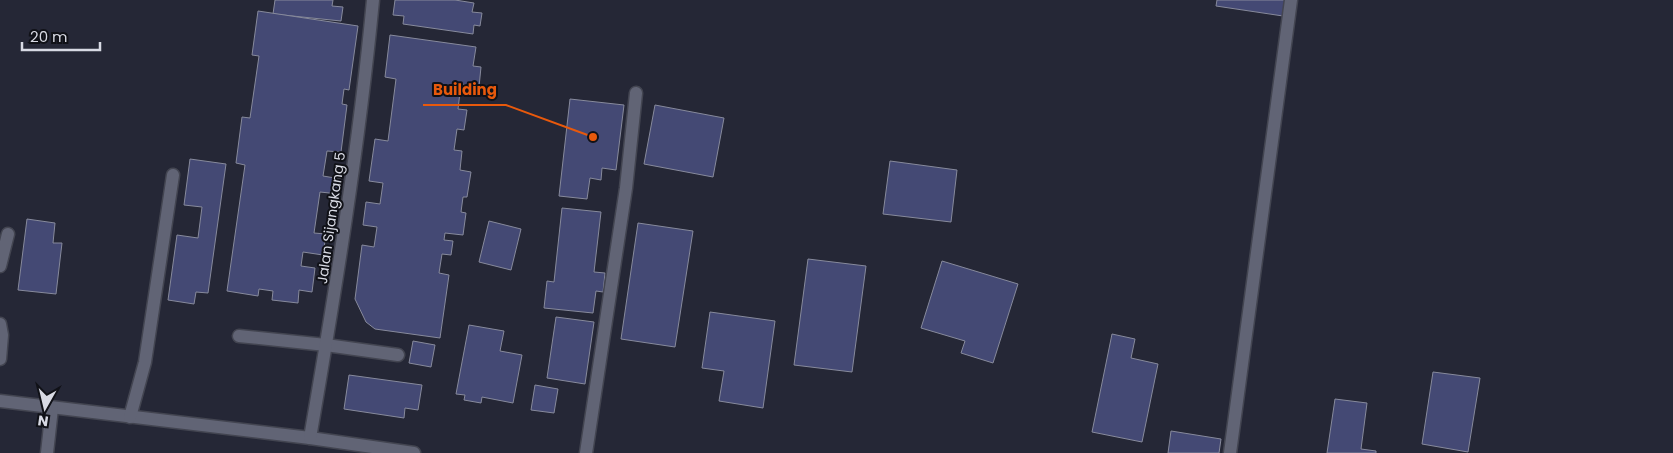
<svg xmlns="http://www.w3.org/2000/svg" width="1673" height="453" font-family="Poppins,sans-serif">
<rect width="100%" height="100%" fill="#252736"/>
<!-- building -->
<g fill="#444974" stroke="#878a9c">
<path d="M275,0H333L332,6L343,7L341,21L273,14Z"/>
<path d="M395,0H455L474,3L472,12L482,13L480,26L474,25L473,34L403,24L404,16L393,15Z"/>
<path d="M1217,0H1285L1283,16L1216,6Z"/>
<path d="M258,11L358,26L349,90L344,89L342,104L347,105L341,152L327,151L323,176L341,179L339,194L320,192L314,233L326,234L323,255L303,252L301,266L315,268L312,292L299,290L298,303L272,300L273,291L259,289L258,296L227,291L245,165L236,163L242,117L250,118L259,56L252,55Z"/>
<path d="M390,35L476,47L473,66L481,67L479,87L461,84L458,109L467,110L464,130L457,129L454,150L462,151L460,170L471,172L467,197H463L461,212L466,213L463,235L445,233L444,240L453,241L451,255L442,254L439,273L449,275L440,338L375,329L366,322L355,299L362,245L374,247L377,227L363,225L366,202L380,204L383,183L369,181L375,139L388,141L396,79L385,77Z"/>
<path d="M570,99L624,105L616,170L602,168L601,180L590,178L587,199L559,196Z"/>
<path d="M655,105L724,118L713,177L644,164Z"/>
<path d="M190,159L226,164L208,293L196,292L194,304L168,300L177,235L198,238L202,207L184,205Z"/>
<path d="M890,161L957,170L951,222L883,214Z"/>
<path d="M562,208L601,212L594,272L605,273L603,292L596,291L593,313L544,308L547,281L554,282Z"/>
<path d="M27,219L55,223L53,243H62L56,294L18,290Z"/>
<path d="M489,221L521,229L511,270L479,262Z"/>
<path d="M638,223L693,231L675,347L621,339Z"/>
<path d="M808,259L866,266L852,372L794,365Z"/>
<path d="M942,261L1018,284L993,363L961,353L965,341L921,328Z"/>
<path d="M710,312L775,321L763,408L719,401L724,371L702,368Z"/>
<path d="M556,317L594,322L585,384L547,378Z"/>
<path d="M469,325L504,331L500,351L522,355L513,403L482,397L481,403L464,400L465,395L456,394Z"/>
<path d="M1112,334L1135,339L1131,358L1158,364L1142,442L1092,432Z"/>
<path d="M413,341L435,345L431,367L409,363Z"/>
<path d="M1433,372L1480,378L1468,452L1422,444Z"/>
<path d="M349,375L422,385L418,410L405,408L404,418L344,409Z"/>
<path d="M535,385L558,389L554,413L531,410Z"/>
<path d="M1335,399L1367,403L1361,449L1376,451V453H1327Z"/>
<path d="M1171,431L1221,439L1219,453H1168Z"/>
</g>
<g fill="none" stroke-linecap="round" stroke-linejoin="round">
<!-- street casing -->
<g stroke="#434551" stroke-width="15">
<g id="street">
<path d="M0,266L8,234"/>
<path d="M0,324L2,335L0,359"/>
<path d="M239,336L326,345L398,355"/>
<path d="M0,401L310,438L414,453"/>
<path d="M130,417L145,362L173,175"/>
<path d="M310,438C335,293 359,147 373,0"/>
<path d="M47,453L52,408"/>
<path d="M586,453L626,188L636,93"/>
<path d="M1230,453L1291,0"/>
</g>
</g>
<!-- street -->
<use href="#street" stroke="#616475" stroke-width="12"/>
</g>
<g text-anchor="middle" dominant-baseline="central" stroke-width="4" stroke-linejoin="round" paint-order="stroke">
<!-- street labels -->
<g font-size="14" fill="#d8dae4" stroke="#101117">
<text transform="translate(331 218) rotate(-82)">Jalan Sijangkang 5</text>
</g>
</g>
<!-- callouts -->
<path fill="none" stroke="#e8590c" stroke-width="2" d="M593 137L506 105H423"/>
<circle fill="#e8590c" stroke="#101117" stroke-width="2" cx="593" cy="137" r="5"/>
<g font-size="15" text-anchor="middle" font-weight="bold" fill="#e8590c" stroke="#101117" stroke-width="4" stroke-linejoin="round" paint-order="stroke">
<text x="465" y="95">Building</text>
</g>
<!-- north arrow -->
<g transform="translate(45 408) rotate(188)" stroke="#101117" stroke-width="4" paint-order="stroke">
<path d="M0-4L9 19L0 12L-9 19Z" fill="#d8dae4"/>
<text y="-8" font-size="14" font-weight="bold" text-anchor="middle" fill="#d8dae4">N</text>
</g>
<!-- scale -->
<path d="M22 42v8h78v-8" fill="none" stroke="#d8dae4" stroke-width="2.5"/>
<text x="30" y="42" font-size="15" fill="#d8dae4" stroke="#101117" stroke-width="4" paint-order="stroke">20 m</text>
</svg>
